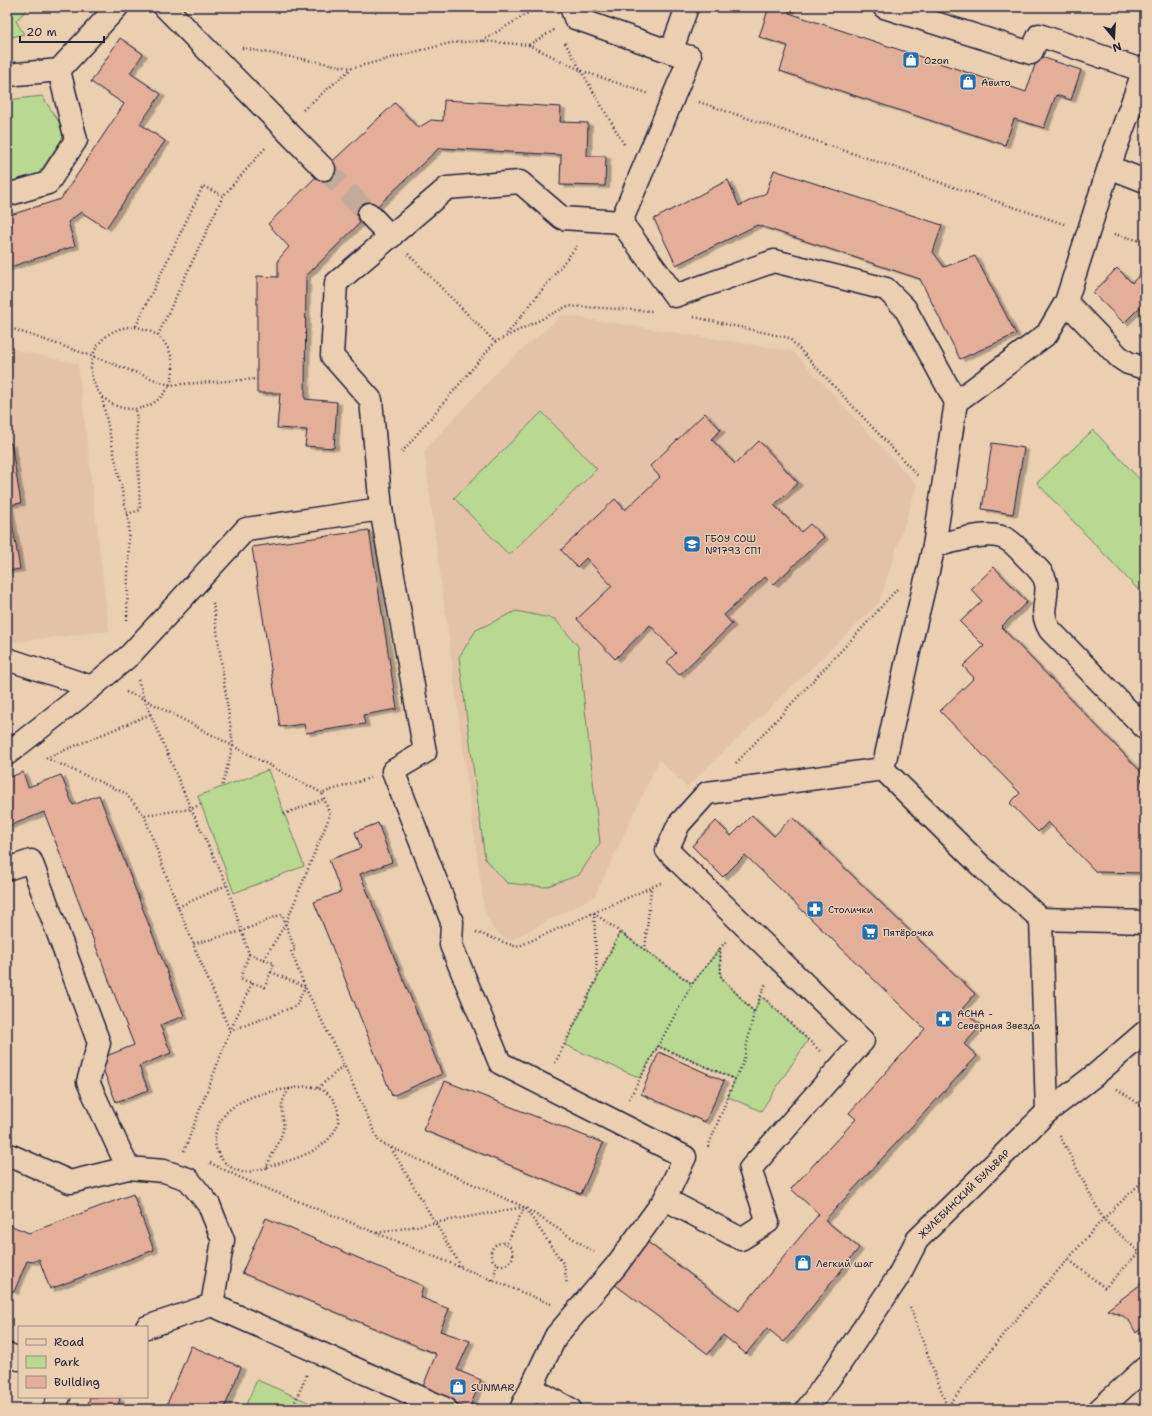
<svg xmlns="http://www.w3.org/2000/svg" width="1152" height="1416" font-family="'Shantell Sans',sans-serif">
<defs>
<filter id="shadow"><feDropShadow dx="4.5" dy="2.5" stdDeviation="0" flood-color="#0004"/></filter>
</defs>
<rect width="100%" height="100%" fill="#eacfb1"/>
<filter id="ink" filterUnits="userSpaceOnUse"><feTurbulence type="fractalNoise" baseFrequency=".025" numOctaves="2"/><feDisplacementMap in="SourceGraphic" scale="8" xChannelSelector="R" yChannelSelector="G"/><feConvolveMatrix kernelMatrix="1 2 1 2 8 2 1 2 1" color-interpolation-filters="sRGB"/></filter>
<g filter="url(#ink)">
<!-- built -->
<g fill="#e4c2a8">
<path d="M562,315L793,351L917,485L879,603L687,787L659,760L595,896L509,941L493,929L484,908L424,451L502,367Z"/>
<path d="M7,348L78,364L109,631L7,643Z"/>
</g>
<!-- green -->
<g fill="#b9d992" stroke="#6e7e66">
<path d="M7,7H29L16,21L24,34L7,38Z"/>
<path d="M42,96L66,133L33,182L7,186V100Z"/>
<path d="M542,412L597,469L509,555L454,498Z"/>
<path d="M1093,430L1145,485V597L1037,483Z"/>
<path d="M516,611L555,619L578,646L600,843L579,875L545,887L507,883L485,859L459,657L476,630Z"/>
<path d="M268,770L304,866L234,893L198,796Z"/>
<path d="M620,932L692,984L720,948L721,977L754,1012L761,996L808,1040L761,1111L728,1097L735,1079L658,1046L640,1078L565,1045Z"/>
<path d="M257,1380L324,1409H244Z"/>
</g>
<!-- building -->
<g fill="#e4af99" stroke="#22223b" filter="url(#shadow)">
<path d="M769,7H791L789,13L1026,92L1038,56L1081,70L1071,100L1056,95L1044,128L1014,119L1005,145L780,71L788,46L759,37Z"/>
<path d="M120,38L143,54L130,73L161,94L140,124L165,141L106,228L81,212L68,222L75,246L7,268V216L61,199L124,104L91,82Z"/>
<path d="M444,100L561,107L560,122L588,123L587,156H606L605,186L560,185L561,155L441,148L438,149L369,214L306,276L305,399L337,402L334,448L305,446L307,430L277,428L280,393H257V276L278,277V260L289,247L268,224L324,169L395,103L418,128L431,120L443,121Z"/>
<path d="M774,170L942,225L933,252L944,267L975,256L1016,334L960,359L920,279L757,225L676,265L654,219L728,180L739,206L766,193Z"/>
<path d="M1117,268L1132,283L1145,269V302L1124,323L1093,293Z"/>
<path d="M705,413L721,430L711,439L735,464L759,441L798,483L774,505L801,532L810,524L824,537L773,585L765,577L724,615L732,624L679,675L667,662L676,653L650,625L615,659L577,619L612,586L586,558L577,567L561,550L615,499L625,510L660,477L650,466Z"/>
<path d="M11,443L21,503L9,505L20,569L7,571V444Z"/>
<path d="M992,443L1024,448L1013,514L982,509Z"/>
<path d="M369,530L397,709L363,715L365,724L306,733L304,724L280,727L252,547Z"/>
<path d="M994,567L1027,602L1001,627L1145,776L1141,780L1145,785V873L1096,872L1048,822L1038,832L1010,803L1020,793L940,711L974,678L963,666L984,646L960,622L982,601L971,589Z"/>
<path d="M23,772L28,787L61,775L73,805L99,795L184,1016L160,1025L171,1053L139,1066L148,1090L116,1102L99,1059L134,1045L44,812L9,826L7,820V778Z"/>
<path d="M752,815L774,836L792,817L975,994L962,1009L981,1026L964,1044L977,1056L825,1220L859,1248L784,1342L767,1328L746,1354L723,1335L708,1354L614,1284L646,1241L739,1311L819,1214L791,1189L856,1119L849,1113L925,1029L745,855L723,877L692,846L716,821L731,836Z"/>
<path d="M378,823L392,862L360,874L442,1074L392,1096L314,902L341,892L329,860L361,848L355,832Z"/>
<path d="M659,1052L724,1081L705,1122L641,1094Z"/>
<path d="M445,1081L603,1143L581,1194L423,1130Z"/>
<path d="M133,1194L154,1250L50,1289L39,1259L33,1262L27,1261L14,1292L7,1289V1224L29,1233Z"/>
<path d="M266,1218L423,1286L420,1297L449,1309L440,1331L470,1341L457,1370L481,1380L469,1409L422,1389L436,1354L242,1273Z"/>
<path d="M1145,1281V1324L1136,1333L1130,1322L1122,1315L1107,1310Z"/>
<path d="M191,1346L241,1367L224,1409H165Z"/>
<path d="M90,1397H116L120,1398L117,1409H87Z"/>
</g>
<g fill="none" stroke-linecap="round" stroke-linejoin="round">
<!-- minor-tunnel -->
<path stroke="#c2ac99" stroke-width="22" stroke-dasharray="22 11" stroke-linecap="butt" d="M324,169L369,214"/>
<!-- minor casing -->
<g stroke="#22223b" stroke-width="25">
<g id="minor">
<path d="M165,7L324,169"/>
<path d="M571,7L575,18L671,52L690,57L621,222L675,296L774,261L886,289L905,308L956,402"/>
<path d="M884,7L1031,53L1039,35L1144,71"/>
<path d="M671,52L687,7"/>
<path d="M7,75L59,70L117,7"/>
<path d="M1109,167L1145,67"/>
<path d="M7,195L48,183L76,140L59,70"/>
<path d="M369,214L391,237"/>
<path d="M1066,302L1119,357L1128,363L1145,368"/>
<path d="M381,509L371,400L332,356L336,283L447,188L520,182L562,218L621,222"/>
<path d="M934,546C954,542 990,528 1008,540C1015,544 1022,553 1028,559C1035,566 1044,573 1046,583C1049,601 1038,610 1050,630L1145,728"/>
<path d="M7,659L92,687"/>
<path d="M7,754L92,687L130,655L246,529L381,509L425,752L393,771L452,922L451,945L500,1063L685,1157L665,1199L741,1239L768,1222L750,1169L863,1041L667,850L679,824L707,793L883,769"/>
<path d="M7,869L31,861L99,1043L88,1082L128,1168"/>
<path d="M1041,919L1145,922"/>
<path d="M1047,1112L1041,919L981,866L883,769L911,642L934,546L956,402L1047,334L1066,302L1109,167L1145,181"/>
<path d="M7,1154L70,1182L128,1168L164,1171L188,1179L209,1205L223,1240L212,1305L147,1327"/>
<path d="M212,1305L446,1409"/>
<path d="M7,1354L19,1359"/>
<path d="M531,1388L570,1409"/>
<path d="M54,1409L59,1397"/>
<path d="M521,1409L556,1336L616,1266L665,1199"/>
<path d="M807,1409L839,1365L898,1277L917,1240L1047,1112L1095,1075L1145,1032"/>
<path d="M1100,1409L1145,1368"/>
</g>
</g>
<!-- path -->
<g stroke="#22223b" stroke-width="2.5" stroke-dasharray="1 3" stroke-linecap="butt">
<path d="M482,41L538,7"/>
<path d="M565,43L625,146"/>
<path d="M529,45L554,30"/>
<path d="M242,48L351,68"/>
<path d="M699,102L1064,224"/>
<path d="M303,110L352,68L450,43L482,41L529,45L582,71L647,93"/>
<path d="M1114,234L1145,242"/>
<path d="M408,254L495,342"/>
<path d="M694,317L789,338L919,477"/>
<path d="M136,326L203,186L223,196"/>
<circle cx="132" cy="368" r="41"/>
<path d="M7,327L92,356L169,385L257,379"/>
<path d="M507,334L577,246"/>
<path d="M158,335L223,196L267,146"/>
<path d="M102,398L129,523L127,621"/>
<path d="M402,452L495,342L568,306L653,311"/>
<path d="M127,514L140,510L136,409"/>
<path d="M213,603L233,745L222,787"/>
<path d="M138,680L144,699L191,809L227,885L249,954"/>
<path d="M126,692L144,699L322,793"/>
<path d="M46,758L125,793L144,815L178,907L193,943"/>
<path d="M46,758L151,714"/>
<path d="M736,763L866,624L897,589"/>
<path d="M284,814L324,799"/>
<path d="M145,815L191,809L201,804"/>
<path d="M178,907L227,885"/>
<path d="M594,913L597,976"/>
<path d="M594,913L620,932"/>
<path d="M476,932L517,947L663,882"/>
<path d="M720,948L721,977L754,1012"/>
<path d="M645,950L651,888"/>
<path d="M249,954L274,963L265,987L240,979Z"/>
<path d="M264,959L286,923L330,815L322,793L370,778"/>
<path d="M271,972L305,987L296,1006L230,1031L193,944L242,931L282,914L295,950L291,951L305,987L344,1065L379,1142L524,1207L594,1252"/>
<path d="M764,998L821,1052"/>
<path d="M657,1046L735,1079"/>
<path d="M555,1063L620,932L692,984L726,941"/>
<path d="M318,1088L344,1065"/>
<path d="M289,1089C286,1095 282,1100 282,1106C282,1116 285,1125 282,1134C278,1146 271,1155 266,1168C259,1169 249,1173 242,1172C217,1165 207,1140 222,1119C224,1116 226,1112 229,1110C246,1096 268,1091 289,1089Z"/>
<path d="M1117,1089L1145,1108"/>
<path d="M629,1099L692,984"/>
<path d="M1060,1136L1103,1219L1139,1252L1105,1288L1068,1259L1103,1219L1145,1179"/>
<path d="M708,1147L735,1079L743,1063L754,1012L766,983"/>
<path d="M391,1148L462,1268"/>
<path d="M184,1151L230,1031L252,983"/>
<path d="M210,1163L241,1178L551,1304"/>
<path d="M267,1167C290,1160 320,1154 334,1132C345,1116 335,1093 317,1088C307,1085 298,1087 289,1089"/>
<path d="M526,1209L564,1265L567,1285"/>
<path d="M377,1233L524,1207"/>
<circle cx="502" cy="1254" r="11"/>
<path d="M507,1243L524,1208"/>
<path d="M493,1280L497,1264"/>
<path d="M910,1307L948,1409"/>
<path d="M292,1409L307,1374"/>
<path d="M946,1409L1005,1332L1068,1259"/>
</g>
<!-- minor -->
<use href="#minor" stroke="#eacfb1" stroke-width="22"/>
</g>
</g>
<!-- icons -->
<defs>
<g id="shop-square" transform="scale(0.9)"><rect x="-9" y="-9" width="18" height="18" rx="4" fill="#1f6fb2" stroke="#eacfb1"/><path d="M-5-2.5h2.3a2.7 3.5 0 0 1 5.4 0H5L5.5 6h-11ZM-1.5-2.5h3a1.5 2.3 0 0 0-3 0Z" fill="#fff"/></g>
<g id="school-square" transform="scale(0.9)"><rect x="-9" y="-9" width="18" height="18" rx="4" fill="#1f6fb2" stroke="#eacfb1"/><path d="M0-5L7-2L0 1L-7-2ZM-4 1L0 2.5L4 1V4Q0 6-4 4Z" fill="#fff"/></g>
<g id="pharmacy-square" transform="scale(0.9)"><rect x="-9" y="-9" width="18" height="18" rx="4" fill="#1f6fb2" stroke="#eacfb1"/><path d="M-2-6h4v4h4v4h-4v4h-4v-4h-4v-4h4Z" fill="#fff"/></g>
<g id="supermarket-square" transform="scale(0.9)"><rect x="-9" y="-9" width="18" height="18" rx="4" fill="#1f6fb2" stroke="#eacfb1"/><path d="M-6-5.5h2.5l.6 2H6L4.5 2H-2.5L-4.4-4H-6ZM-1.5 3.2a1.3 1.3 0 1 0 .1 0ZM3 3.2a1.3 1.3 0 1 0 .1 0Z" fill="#fff"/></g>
</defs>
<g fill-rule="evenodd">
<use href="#shop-square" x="911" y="60"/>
<use href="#shop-square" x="968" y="82"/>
<use href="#school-square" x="692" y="544"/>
<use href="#pharmacy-square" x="815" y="909"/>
<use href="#supermarket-square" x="870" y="932"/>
<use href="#pharmacy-square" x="944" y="1019"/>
<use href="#shop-square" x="803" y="1263"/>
<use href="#shop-square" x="458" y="1387"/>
</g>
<g text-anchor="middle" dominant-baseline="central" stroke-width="3" stroke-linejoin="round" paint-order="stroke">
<!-- poi labels -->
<g font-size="10" fill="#22223b" stroke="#eacfb1" text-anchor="start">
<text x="924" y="60">Ozon</text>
<text x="981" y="82">Авито</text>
<text x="705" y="538">ГБОУ СОШ<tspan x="705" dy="12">№1793 СП1</tspan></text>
<text x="828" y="909">Столички</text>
<text x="883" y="932">Пятёрочка</text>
<text x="957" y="1013">АСНА -<tspan x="957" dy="12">Северная Звезда</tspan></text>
<text x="816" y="1263">Легкий шаг</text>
<text x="471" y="1387">SUNMAR</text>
</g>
<!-- street labels -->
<g font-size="10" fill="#22223b" stroke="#eacfb1">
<text transform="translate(964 1194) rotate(-44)">ЖУЛЕБИНСКИЙ БУЛЬВАР</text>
</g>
</g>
<!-- margin -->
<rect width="1152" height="1416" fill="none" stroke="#eacfb1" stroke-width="24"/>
<rect x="12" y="12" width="1128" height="1392" fill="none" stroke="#22223b" stroke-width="1.5" filter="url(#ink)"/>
<!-- legend -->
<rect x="18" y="1326" width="130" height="72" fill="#eacfb1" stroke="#9a8a82"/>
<rect x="26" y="1339" width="20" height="6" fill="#eacfb1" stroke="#9a8a82"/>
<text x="54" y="1346" font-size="12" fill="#22223b">Road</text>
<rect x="26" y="1356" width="20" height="12" fill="#b9d992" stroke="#9a8a82"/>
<text x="54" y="1366" font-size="12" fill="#22223b">Park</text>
<rect x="26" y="1376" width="20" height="12" fill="#e4af99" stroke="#9a8a82"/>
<text x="54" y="1386" font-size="12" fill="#22223b">Building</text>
<!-- north arrow -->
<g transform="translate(1114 38) rotate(162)" stroke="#eacfb1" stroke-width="3" paint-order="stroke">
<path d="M0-3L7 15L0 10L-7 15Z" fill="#22223b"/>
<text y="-6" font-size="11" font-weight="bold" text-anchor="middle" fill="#22223b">N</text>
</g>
<!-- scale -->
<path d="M20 36v6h84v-6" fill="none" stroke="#22223b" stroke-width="2"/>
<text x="26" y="36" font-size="12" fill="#22223b" stroke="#eacfb1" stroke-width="3" paint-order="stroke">20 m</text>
</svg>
